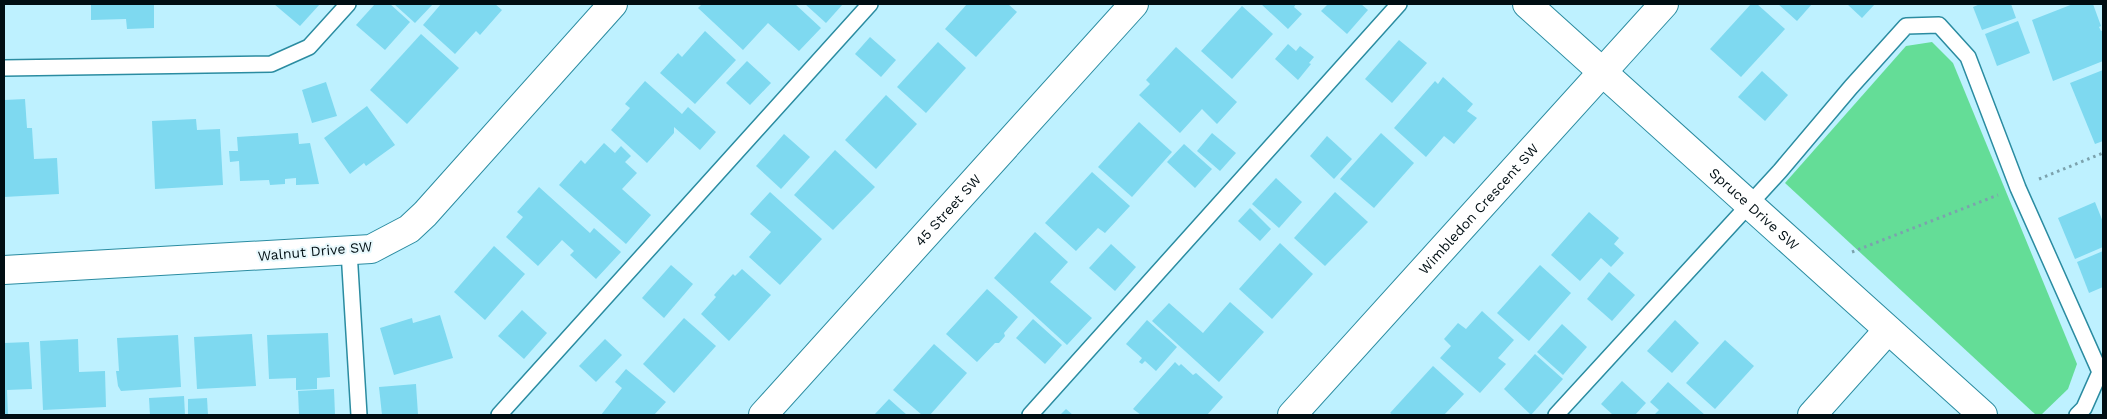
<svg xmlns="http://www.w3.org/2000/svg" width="2107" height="419" font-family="'Work Sans',sans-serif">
<rect width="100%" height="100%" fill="#bef1ff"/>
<!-- green -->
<path fill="#64dd97" d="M1932,42L1953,63L2077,364L2068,389L2041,415H2036L1785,183L1906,46Z"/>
<!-- building -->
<g fill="#7ed9f0">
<path d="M91,4H154V28L127,29L126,19L91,20Z"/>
<path d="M274,4H320L300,26Z"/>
<path d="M375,4H390L410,22L385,50L356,25Z"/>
<path d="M394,4H433L415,23Z"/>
<path d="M441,4H495L502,10L480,35L476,31L455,54L423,25Z"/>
<path d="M702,4H795L821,28L799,51L768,23L743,50L698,8Z"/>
<path d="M805,4H843L826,23Z"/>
<path d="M967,4H1008L1017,12L976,57L945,29Z"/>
<path d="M1261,4H1296L1294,7L1302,14L1288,29Z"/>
<path d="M1328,4H1361L1368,10L1347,34L1321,11Z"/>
<path d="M1751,4H1757L1785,29L1741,77L1710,49Z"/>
<path d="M1778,4H1812L1797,21Z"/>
<path d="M1847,4H1875L1862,18Z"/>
<path d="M1980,4H2011L2016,18L1982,30L1973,7Z"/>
<path d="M2073,4H2093L2101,26L2099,27L2101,31L2103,30V61L2053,81L2032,20Z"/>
<path d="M1242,6L1273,34L1232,79L1201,51Z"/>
<path d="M2018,21L2030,53L1997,66L1985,34Z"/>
<path d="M705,31L736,60L695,104L660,73L678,53L682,57Z"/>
<path d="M421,34L459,68L407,124L370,90Z"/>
<path d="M870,37L896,60L881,77L855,54Z"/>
<path d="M1399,40L1427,63L1392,103L1365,79Z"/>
<path d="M938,42L966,68L926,113L897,87Z"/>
<path d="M1288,44L1296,51L1300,46L1314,57L1309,63L1311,64L1298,80L1275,59Z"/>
<path d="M1176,47L1237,102L1217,124L1202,109L1180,133L1139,95L1150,84L1146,80Z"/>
<path d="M747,61L771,83L750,105L726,83Z"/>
<path d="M2103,70V141L2095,144L2070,83Z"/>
<path d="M1762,71L1788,95L1765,121L1738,97Z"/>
<path d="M1443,77L1473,104L1467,111L1477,118L1454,144L1444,136L1426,157L1394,128L1435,81L1438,84Z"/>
<path d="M645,81L682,114L688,107L716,132L700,150L674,127V133L647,163L611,130L630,108L625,104Z"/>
<path d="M326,82L337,116L312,123L302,90Z"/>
<path d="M886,95L917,124L876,169L845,140Z"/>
<path d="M25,99L27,128H32L34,159L57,158L59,194L4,197V100Z"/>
<path d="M367,106L395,145L366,166L364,163L350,174L324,138Z"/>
<path d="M196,119L197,130L220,129L223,185L155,189L152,121Z"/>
<path d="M1139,122L1172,152L1132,197L1098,167Z"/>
<path d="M298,133L299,144L310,143L319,184L296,185V178L285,179V184L270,185L269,180L240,181L239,161L230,162L229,151H238L237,137Z"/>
<path d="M1212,133L1236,153L1220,171L1197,151Z"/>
<path d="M1381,133L1414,163L1374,208L1340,179Z"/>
<path d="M784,134L810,157L781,189L756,166Z"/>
<path d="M1327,136L1352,159L1334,179L1310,156Z"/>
<path d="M604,143L615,153L621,146L631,156L625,162L637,173L622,189L651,215L626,244L559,185L581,160L585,164Z"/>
<path d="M1184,144L1212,169L1195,188L1167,162Z"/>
<path d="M835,150L875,187L833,230L794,195Z"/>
<path d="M1092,172L1130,206L1105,233L1098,228L1076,251L1045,223Z"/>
<path d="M1276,178L1302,202L1279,228L1252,204Z"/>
<path d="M539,187L590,233L594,228L621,252L596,279L570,255L574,251L562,240L538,266L506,237L523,217L517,212Z"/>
<path d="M770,192L822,239L780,285L749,257L771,232L750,214Z"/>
<path d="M1335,192L1368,222L1325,266L1294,238Z"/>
<path d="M2095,202L2103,222V247L2075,259L2058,218Z"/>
<path d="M1250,208L1271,229L1260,241L1238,221Z"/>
<path d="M1589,212L1619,238L1614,244L1624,253L1611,267L1601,258L1580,281L1551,255Z"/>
<path d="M1035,232L1068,262L1050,282L1092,318L1067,345L994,278Z"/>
<path d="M1280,243L1313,274L1272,319L1239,289Z"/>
<path d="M1111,244L1136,267L1115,291L1089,268Z"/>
<path d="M494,246L525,274L485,320L454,292Z"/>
<path d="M2103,251V287L2089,293L2077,262Z"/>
<path d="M671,265L693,284L664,318L642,298Z"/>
<path d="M1540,265L1571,293L1529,341L1497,313Z"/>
<path d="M742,269L771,295L729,341L701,314L716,297L714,295L733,274L735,276Z"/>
<path d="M1609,272L1635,295L1612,321L1587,299Z"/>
<path d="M987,289L1018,317L1004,333L1005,336L999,343H995L977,362L946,334Z"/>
<path d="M1230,302L1264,332L1219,382L1152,321L1169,303L1203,333Z"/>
<path d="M522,310L547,333L524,359L498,336Z"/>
<path d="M1482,311L1514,340L1498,358L1506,364L1480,393L1440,358L1451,346L1444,339L1458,323L1466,329Z"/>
<path d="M440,315L453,358L394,375L380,328L412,318L413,323Z"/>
<path d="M684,318L716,346L674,393L643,364Z"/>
<path d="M1033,319L1062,345L1045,364L1016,338Z"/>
<path d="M1147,320L1177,347L1156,371L1145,361L1142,364L1139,362L1142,358L1126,344Z"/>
<path d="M1675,320L1699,343L1672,373L1647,351Z"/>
<path d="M1562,324L1587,347L1563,375L1537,352Z"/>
<path d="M328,333L330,377L317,378V389L296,390V378L269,379L267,335Z"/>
<path d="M252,334L256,386L197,389L194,337Z"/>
<path d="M178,335L181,387L121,391L118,386L116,371H119L117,338Z"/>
<path d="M78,339L79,372L105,371L106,407L43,410L40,341Z"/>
<path d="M605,339L622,355L596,382L579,366Z"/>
<path d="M1725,340L1754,366L1715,409L1686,383Z"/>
<path d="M29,342L32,389L7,390L8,415H4V343Z"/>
<path d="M934,344L967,373L930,415H922L893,390Z"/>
<path d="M1535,354L1563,379L1531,415L1504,389Z"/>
<path d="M1175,362L1179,366L1181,364L1193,375L1196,373L1223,397L1207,415H1141L1133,409Z"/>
<path d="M1433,366L1464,394L1444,415H1393L1390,413Z"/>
<path d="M626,369L666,402L654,415H601L622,388L615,382Z"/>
<path d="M1622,381L1646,403L1635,415H1613L1601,404Z"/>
<path d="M1668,382L1705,415H1654L1659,410L1650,402Z"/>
<path d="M416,384L418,415H382L379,387Z"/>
<path d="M334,389L335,415H299L298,391Z"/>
<path d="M184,396L185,415H150L149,398Z"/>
<path d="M207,398L208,415H188V399Z"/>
<path d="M889,399L907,415H874Z"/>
<path d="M1066,409L1073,415H1060Z"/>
</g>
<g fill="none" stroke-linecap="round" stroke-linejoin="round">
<!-- lane casing -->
<g stroke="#2b8ca1" stroke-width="18">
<g id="lane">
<path d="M4,68L271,64L309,47L348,4"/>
<path d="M349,251L359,415"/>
<path d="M499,415L870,4"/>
<path d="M1030,415L1399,4"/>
<path d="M1556,415L1780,171L1851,87L1906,26L1939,25L1968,57L2018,188L2100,372L2084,408L2077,415"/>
</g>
</g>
<!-- street casing -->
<g stroke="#2b8ca1" stroke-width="30">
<g id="street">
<path id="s1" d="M1527,4L1983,415"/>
<path d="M4,270L371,249L409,229L425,214L613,4"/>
<path id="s2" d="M763,415L1134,4"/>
<path id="s3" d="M1292,415L1664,4"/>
<path d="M1812,415L1888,330"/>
</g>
</g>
<!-- path -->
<g stroke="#7ca2ad" stroke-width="3" stroke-dasharray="2.5 4" stroke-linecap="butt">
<path d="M2039,179L2103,153"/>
<path d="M1852,252L1998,195"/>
</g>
<!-- lane -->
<use href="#lane" stroke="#fff" stroke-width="15"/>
<!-- street -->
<use href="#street" stroke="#fff" stroke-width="28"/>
</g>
<g text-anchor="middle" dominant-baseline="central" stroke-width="4" stroke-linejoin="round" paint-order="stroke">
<!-- street labels -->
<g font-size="14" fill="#000e13" stroke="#e7f8fc">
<text stroke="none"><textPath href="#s1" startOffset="306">Spruce Drive SW</textPath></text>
<text stroke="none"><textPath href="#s2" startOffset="276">45 Street SW</textPath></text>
<text stroke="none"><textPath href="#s3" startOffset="278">Wimbledon Crescent SW</textPath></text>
<text transform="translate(315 251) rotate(-5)">Walnut Drive SW</text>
</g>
</g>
<!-- border -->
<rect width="2107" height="419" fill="none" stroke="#000e13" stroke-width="10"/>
</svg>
